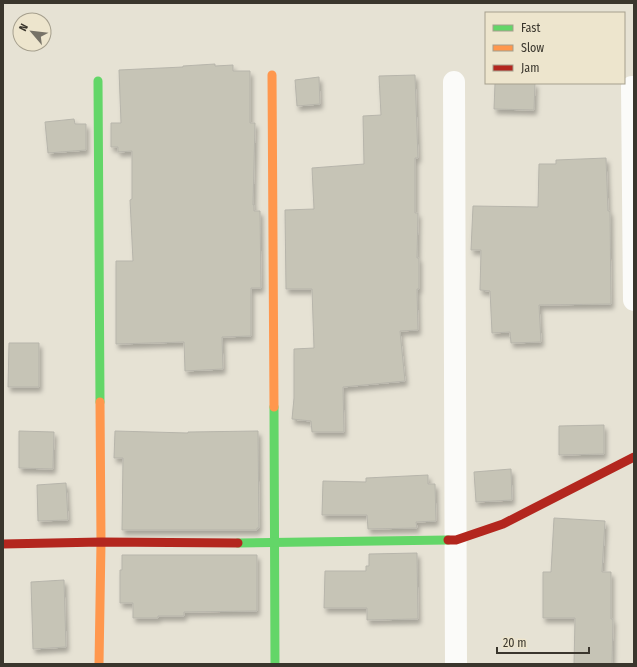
<svg xmlns="http://www.w3.org/2000/svg" width="637" height="667" font-family="'Fira Sans Condensed',sans-serif">
<defs>
<filter id="shadow"><feDropShadow dx="2.5" dy="4.5" stdDeviation="2" flood-color="#0004"/></filter>
</defs>
<rect width="100%" height="100%" fill="#e6e2d4"/>
<!-- building -->
<g fill="#c6c4b6" stroke="#b7b5ab" filter="url(#shadow)">
<path d="M215,64V66L233,65V71H250V123H255L253,205H254V211H260L261,288H251V336L222,337L223,369L185,371L184,342L116,344V261H133L130,200L132,199V151L118,152V147H111V123H121L119,70L183,67V66Z"/>
<path d="M415,75L418,158H415V213H418L417,258H419V289H417L418,330L400,331L405,381L343,387L344,432H312L311,421L292,419L294,398V349L314,348L312,289H286L285,210L314,209L312,168L364,164L363,116L381,115L379,76Z"/>
<path d="M319,77L320,104L297,106L295,80Z"/>
<path d="M495,83H535L534,110L494,109Z"/>
<path d="M74,119L75,124H86V150L48,153L45,122Z"/>
<path d="M606,158L608,211H610L611,304L539,305L541,342L511,343L510,332L492,333L490,291L480,290L481,250H471L473,206L538,207L539,164H556V160Z"/>
<path d="M9,343H39V387H8Z"/>
<path d="M604,425V454L559,455V426Z"/>
<path d="M19,431L54,432L53,469L19,468Z"/>
<path d="M115,431L188,433V432L258,431L259,528H257V530H122L123,458H114Z"/>
<path d="M511,469L512,500L476,502L474,472Z"/>
<path d="M428,475V484H435L436,521L416,522L417,528L368,529L367,515H322L323,481L366,482V478Z"/>
<path d="M66,483L68,520L38,521L37,485Z"/>
<path d="M554,518L605,521L602,572H611V619H613L612,664H574L575,618H543V572H551Z"/>
<path d="M417,553L418,619L367,620V608H324L325,571H366V566H369V554Z"/>
<path d="M122,555H257V611L184,612V616H158V618H133V603H120V570H122Z"/>
<path d="M64,580L66,647L33,649L31,582Z"/>
</g>
<g fill="none" stroke-linecap="round" stroke-linejoin="round">
<!-- street -->
<g stroke="#fbfbf9" stroke-width="22">
<path d="M454,82L456,664"/>
<path d="M632,87L634,300"/>
</g>
<!-- fast -->
<g stroke="#63d668" stroke-width="9">
<path d="M98,81L100,402"/>
<path d="M274,407L275,664"/>
<path d="M238,543L448,540"/>
</g>
<!-- slow -->
<g stroke="#ff974d" stroke-width="9">
<path d="M272,75L274,407"/>
<path d="M99,664L101,542L100,402"/>
</g>
<!-- jam -->
<g stroke="#b3261e" stroke-width="9">
<path d="M448,540H456L503,524L634,457"/>
<path d="M3,544L101,542L238,543"/>
</g>
</g>
<!-- border -->
<rect width="637" height="667" fill="none" stroke="#3a362d" stroke-width="8"/>
<!-- legend -->
<rect x="485" y="12" width="140" height="72" fill="#ede5cd" stroke="#a59f8d"/>
<rect x="493" y="25" width="20" height="6" fill="#63d668" stroke="#a59f8d"/>
<text x="521" y="32" font-size="12" fill="#3a362d">Fast</text>
<rect x="493" y="45" width="20" height="6" fill="#ff974d" stroke="#a59f8d"/>
<text x="521" y="52" font-size="12" fill="#3a362d">Slow</text>
<rect x="493" y="65" width="20" height="6" fill="#b3261e" stroke="#a59f8d"/>
<text x="521" y="72" font-size="12" fill="#3a362d">Jam</text>
<!-- north arrow -->
<g transform="translate(32 32) rotate(298)"><circle r="19" fill="#ede5cd" stroke="#a59f8d"/>
<path d="M0-3L7 15L0 10L-7 15Z" fill="#767267"/>
<text y="-6" font-size="11" font-weight="bold" text-anchor="middle" fill="#3a362d">N</text>
</g>
<!-- scale -->
<path d="M497 647v6h92v-6" fill="none" stroke="#3a362d" stroke-width="2"/>
<text x="503" y="647" font-size="12" fill="#3a362d" stroke="#ede5cd" stroke-width="3" paint-order="stroke">20 m</text>
</svg>
